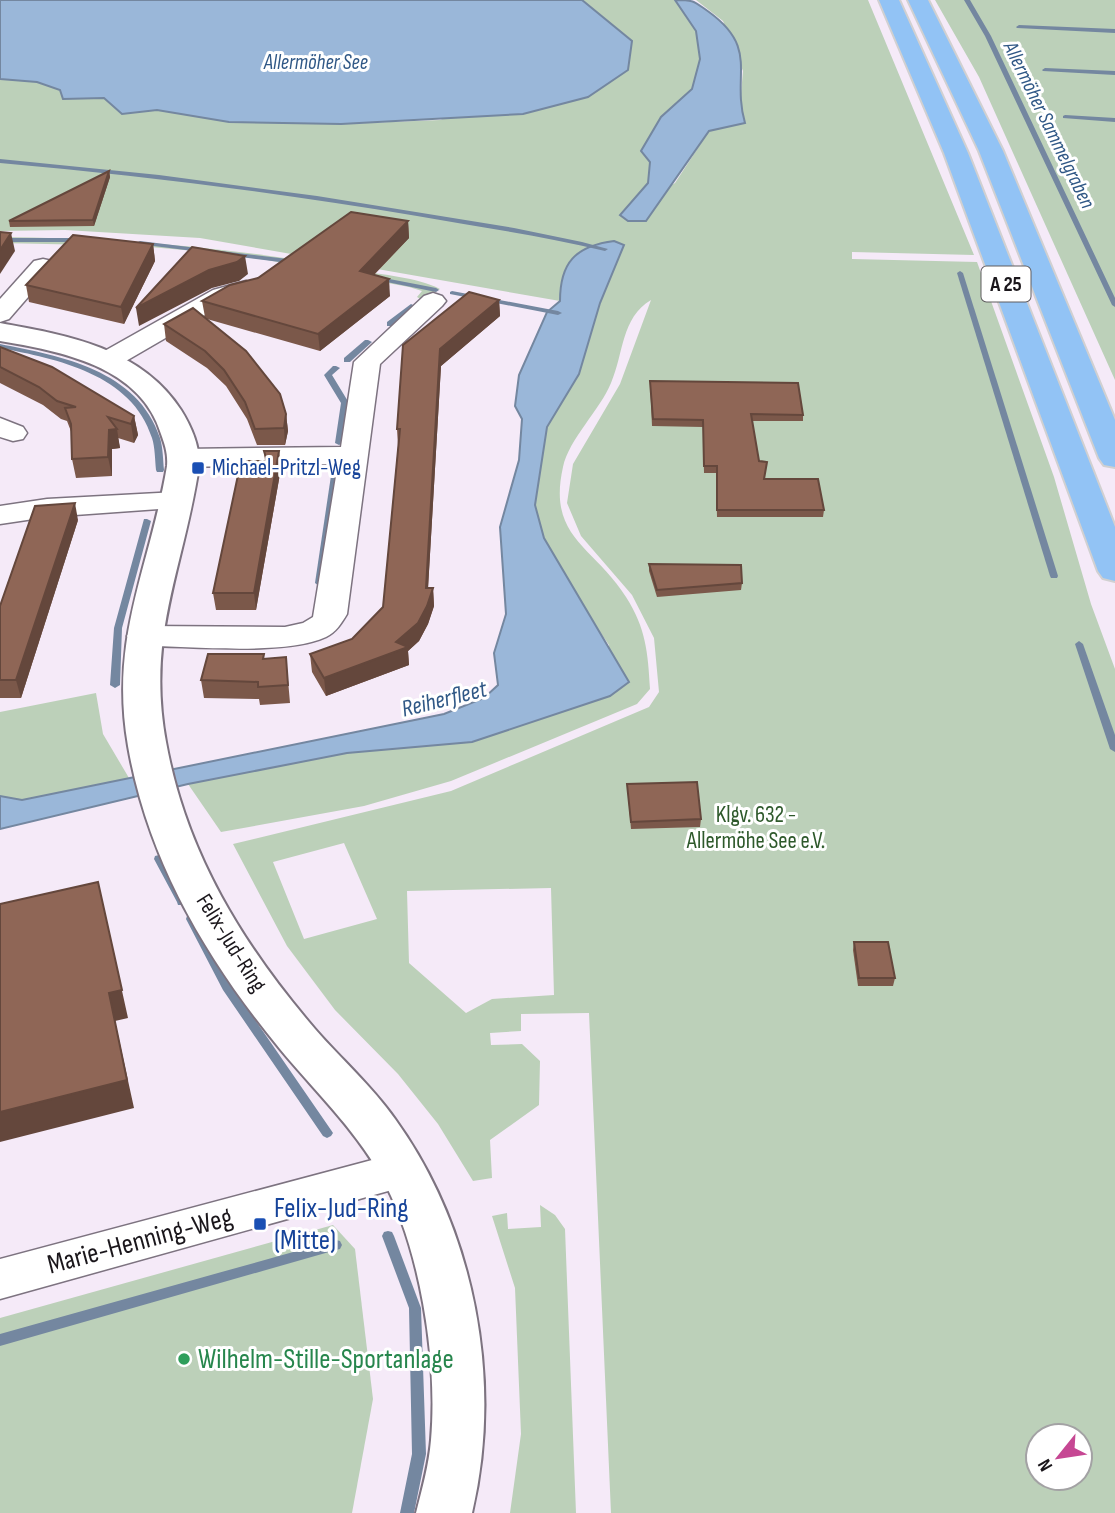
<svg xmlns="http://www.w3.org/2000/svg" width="1115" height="1513" font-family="'Sofia Sans Condensed',sans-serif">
<rect width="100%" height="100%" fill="#f5eaf8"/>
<!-- green -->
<g fill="#bcd0b9" fill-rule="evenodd">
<path d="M582,0H675L696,31L700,59L692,89L661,117L648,183L620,215L675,183L709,131L745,123L740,105L743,71L723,21L696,0H868L974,255L852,252V259L977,262L1054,477L1091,604L1115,669V1513H611L589,1013L521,1014V1031L490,1033L491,1045L522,1044L540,1061L539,1105L490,1140L492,1178L473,1181L438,1124L398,1074L335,1010L287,946L233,844L451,791L649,707L659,692L654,638L632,595L581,536L567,503L573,464L620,384L651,300C621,318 624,353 611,383C600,410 569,439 563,467C547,538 594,546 626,597C646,628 648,653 650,689L637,704L451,781L364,806L221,832L188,784L347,753L472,742L610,696L609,645L582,606L544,538L535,505L547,427L579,374L600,303L624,245C581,242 560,256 560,301L200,238L65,230L0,231V79L37,82L60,90L63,99L104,98L122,114L157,110L229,122L341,124L440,120L632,41ZM344,843L377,919L304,939L273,862ZM551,888L554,995L492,999L466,1013L409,963L407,891ZM1038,1436H1080V1478H1038Z"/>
<path d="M935,0H1115V380L979,77Z"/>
<path d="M0,237C121,238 238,248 357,270C382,275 417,277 440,289L422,300L417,297L422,291L409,287L267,260L206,252L139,246L0,243Z"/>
<path d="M96,693L103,734L129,778L22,800L0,796V712Z"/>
<path d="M540,1205L555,1215L565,1229L576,1513H510L521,1434L515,1288L492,1216L507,1213L508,1229L541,1227Z"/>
<path d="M333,1225L355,1249L373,1399L352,1513H0V1318Z"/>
</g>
<!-- water -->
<g fill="#9ab7d9" stroke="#7487a0" stroke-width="2">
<path d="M0,0H582L632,41L628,70L588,97L523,114L341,124L229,122L157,110L122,114L104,98L63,99L60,90L37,82L0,79Z"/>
<path d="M675,0C695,0 693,1 709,12C760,49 731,75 745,123L709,131L646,221H628L620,215L648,183L650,162L641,151L661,117L692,89L700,59L696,31Z"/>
<path d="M614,241L624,245L600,303L579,374L547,427L535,505L544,538L629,682L610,696L472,742L347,753L188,784L0,829V796L22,800L444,714L484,698L498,685L494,653L506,614L500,527L519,460L522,419L515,406L519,375L547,312L560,301C560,263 575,246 614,241Z"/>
</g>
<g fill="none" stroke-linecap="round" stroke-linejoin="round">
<!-- stream -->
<g fill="#7487a0" fill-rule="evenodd">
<path d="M964,0H970L991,36L1115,298V307L1112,305L985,36Z"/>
<path d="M1019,25L1115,29V33L1017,28L1016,27Z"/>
<path d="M1045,68L1115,71V75L1043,71L1042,70Z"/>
<path d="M1065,115L1115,118V122L1063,118V116Z"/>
<path d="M0,159L159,175L317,196L514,228L582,242L608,249L605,251C543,236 480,227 417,216C278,193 140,175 0,163Z"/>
<path d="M0,238H80L83,240L80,242H0Z"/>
<path d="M140,241L296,260L299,262L296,264L138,244V242Z"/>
<path d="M960,271L963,273L1058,576L1057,578H1051L1050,576L957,273Z"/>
<path d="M379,277L436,288L439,290L436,292L377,280V278Z"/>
<path d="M452,291L558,311L562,313L558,315L450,294V292Z"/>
<path d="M411,304L415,306L413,307L393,326H387V322Z"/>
<path d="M365,340H368L372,342L350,362H344V358Z"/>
<path d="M0,344C61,356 138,370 160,438C163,448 163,460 164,470L163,472H157L156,470C155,460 155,447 152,438C132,374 57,359 0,348Z"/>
<path d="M333,366H336L340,368L332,375L349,403L343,443L339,445L335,443L341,403L324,375Z"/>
<path d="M332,469H338L339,471L323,583L319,586L315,583Z"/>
<path d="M144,519H147L151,521L122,628L120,685L115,688L110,685L114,628Z"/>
<path d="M1079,641L1083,644L1115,735V752L1110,749L1075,644Z"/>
<path d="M159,855L163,856L164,859L187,902L186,905H178L177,902L154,859L155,856Z"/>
<path d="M191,915L195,916L231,985L331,1130L333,1133L331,1136L327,1138L323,1136L223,990L186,919L187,916Z"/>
<path d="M388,1231L392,1232L394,1236L421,1308L426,1454L414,1513H400L412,1454L409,1308L382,1236L384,1232Z"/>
<path d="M336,1240L340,1241L342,1245L340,1249L336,1250L0,1346V1334Z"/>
</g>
<!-- street casing -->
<g stroke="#7d7380" stroke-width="3">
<g id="street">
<path d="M43,259L52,261L55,266L9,319L0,322V299L34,261Z"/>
<path d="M246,281L255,284L259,289L255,294L231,300L119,365H101L97,359L101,353L213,290Z"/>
<path d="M433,293L442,296L446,301L442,306L380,364L347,614C341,624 336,632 326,637C285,656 190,646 143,646L132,643L127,636L132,629L143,626L285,627L303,623L313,617L338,464L184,467L174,464L170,458L174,452L184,449L341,447L354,362L424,296Z"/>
<path d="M0,418L23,427L27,433L23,439L13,441L0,437Z"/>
<path d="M177,492L187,495L192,501L187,507L47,517L0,524V506L47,499Z"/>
<path d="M402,1152L417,1157L424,1170L417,1183L0,1299V1259Z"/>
</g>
</g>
<!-- secondary casing -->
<g stroke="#7d7380" stroke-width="4">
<path id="secondary" d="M0,323C67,335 141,348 181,410C191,426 200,446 199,466C184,568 146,634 166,742C186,853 243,945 315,1029C341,1059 372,1086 395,1119C475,1230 503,1381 472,1513H416C422,1489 429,1465 431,1440C438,1359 420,1245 380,1174C353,1127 314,1090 280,1049C207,960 148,861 128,746C109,636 150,568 167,466C168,454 165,445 161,434C141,366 60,351 0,341Z"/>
</g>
<!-- highway casing -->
<g stroke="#d1d0d1" stroke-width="4">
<g id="highway">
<path d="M879,0H899L968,153L1115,527V581L1103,578L1098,571L944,153Z"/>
<path d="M908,0H928L1003,151L1115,420V467L1104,465L1099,458L979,151Z"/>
</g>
</g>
<!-- street -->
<use href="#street" fill="#fff" fill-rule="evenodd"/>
<!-- secondary -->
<use href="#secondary" fill="#fff" fill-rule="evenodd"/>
<!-- highway -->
<use href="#highway" fill="#92c3f5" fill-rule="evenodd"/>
</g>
<!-- wall -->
<g fill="#7b584a">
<path d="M109,171L110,177L94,226L10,227L9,221Z"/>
<path d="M408,221L409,238L374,275L390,296L320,351L207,319L286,414L288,431L285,445H257L247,419L226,386L207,368L166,341L164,324L205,317L202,301L258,278Z"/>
<path d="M153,244L155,261L124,324L29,302L26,285Z"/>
<path d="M499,300L500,316L441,366L428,588H433L434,606L428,624L419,641L408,651L409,665L326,696L312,672L310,654L352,639L383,607L398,446L397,429L403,345Z"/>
<path d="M0,347L134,416L138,435L134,443L118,438L120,448L112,449V476L76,478L72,459V434L67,421L61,419L43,405L0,383Z"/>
<path d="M650,381L803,415V421H752L759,461L765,479L824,510L823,517H717L716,473H704L703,427L652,426Z"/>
<path d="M264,451L281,468L256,610H216L213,593L265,461Z"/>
<path d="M78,520L21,698H0V606Z"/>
<path d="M649,564L742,583L741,590L657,597L649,571Z"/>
<path d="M286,657L290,703L260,705L259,699L204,698L201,680L265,659Z"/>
<path d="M627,784L701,819L700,827L631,829Z"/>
<path d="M854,942L895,978L893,986H858L853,950Z"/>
</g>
<!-- shaded-wall -->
<g fill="#64473c">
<path d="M109,171L110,177L94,226L93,220Z"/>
<path d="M408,221L409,238L361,288L360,271Z"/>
<path d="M11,233L15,251L0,274V250Z"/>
<path d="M153,244L155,261L124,324L121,307Z"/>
<path d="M245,256L248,274L239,281L212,288L139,326L136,308L209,270Z"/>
<path d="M389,279L390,296L320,351L318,334Z"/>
<path d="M499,300L500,316L441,366L427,606L426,588L440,349Z"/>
<path d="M286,414L288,431L285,445L284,428Z"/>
<path d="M134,416L138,435L134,443L131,424Z"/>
<path d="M117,429L120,448L112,449V476L108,457L109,430Z"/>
<path d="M279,451L281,468L256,610L254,593Z"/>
<path d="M75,503L78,520L21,698L16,680Z"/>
<path d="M433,588L434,606L428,624L419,641L408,651L409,665L326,696L324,678L396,642Z"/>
<path d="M98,882L128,1018L115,1021L134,1108L0,1142V1112Z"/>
</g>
<!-- building -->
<g fill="#8f6656" stroke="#64473c" stroke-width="2">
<path d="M109,171L93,220L9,221Z"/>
<path d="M351,212L408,221L360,271L389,279L318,334L202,301L230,285L258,278Z"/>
<path d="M0,232L11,233L0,250Z"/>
<path d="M73,235L153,244L121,307L26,285Z"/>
<path d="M192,247L245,256L237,262L209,270L136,308Z"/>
<path d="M469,292L499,300L440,349L426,588H433L427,606L418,623L396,642L408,647L324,678L310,654L352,639L383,607L400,429H397L403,345Z"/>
<path d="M193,308L246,351L280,394L286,414L284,428L255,429L245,402L224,370L205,351L164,324Z"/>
<path d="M0,347L52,367L134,416L131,424L108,417L117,429L109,430L108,457L72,459L71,424L65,408L76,407L57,401L39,387L0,367Z"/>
<path d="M650,381L798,383L803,415L751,414L759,461L767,462L764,479H818L824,510H717V466H704L703,420L653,419Z"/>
<path d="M264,451H279L254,593H213L241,461H267Z"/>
<path d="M75,503L16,680H0V606L35,506Z"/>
<path d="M649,564L741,565L742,583L657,590Z"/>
<path d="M208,654H264L263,659L286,657L288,685L258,687V682L201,680Z"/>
<path d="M697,782L701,819L631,822L627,784Z"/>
<path d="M98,882L122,990L109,993L127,1080L0,1112V904Z"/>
<path d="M854,942H888L895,978H859Z"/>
</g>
<!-- markers -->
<g fill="#1a4fb4" stroke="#fff" stroke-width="2.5">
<rect x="191" y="461" width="14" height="14" rx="3.5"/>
<rect x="253" y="1217" width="14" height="14" rx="3.5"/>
</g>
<circle fill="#2e9e5b" stroke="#fff" stroke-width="2.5" cx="184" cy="1359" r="7"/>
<g text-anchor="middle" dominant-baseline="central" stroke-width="6" stroke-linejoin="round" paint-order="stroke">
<!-- far-water labels -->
<g font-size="21" font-style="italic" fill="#305886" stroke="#fff">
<text x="316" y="62">Allermöher See</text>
<text transform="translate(1049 125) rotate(64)">Allermöher Sammelgraben</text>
</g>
<!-- shield labels -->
<rect fill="#fff" stroke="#5f5c5f" stroke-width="2" x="981.5" y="266.5" width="49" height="35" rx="5"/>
<g font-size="21" font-weight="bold" fill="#1a161b">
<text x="1006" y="284">A 25</text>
</g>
<!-- transit labels -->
<g font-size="23" fill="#164399" stroke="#fff" text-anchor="start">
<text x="212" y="468">Michael-Pritzl-Weg</text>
</g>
<!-- park labels -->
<g font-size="23" fill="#2e592b" stroke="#fff">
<text x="756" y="815">Klgv. 632 -<tspan x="756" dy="26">Allermöhe See e.V.</tspan></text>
</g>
<!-- street labels -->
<g font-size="23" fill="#1a161b" stroke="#fff">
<text transform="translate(231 943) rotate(58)">Felix-Jud-Ring</text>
</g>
<!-- water labels -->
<g font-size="24" font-style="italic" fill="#305886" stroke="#fff">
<text transform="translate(444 699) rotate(-14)">Reiherfleet</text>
</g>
<!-- near-transit labels -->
<g font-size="28" fill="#164399" stroke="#fff" text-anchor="start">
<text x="274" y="1208">Felix-Jud-Ring<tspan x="274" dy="32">(Mitte)</tspan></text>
</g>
<!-- near-street labels -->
<g font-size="28" fill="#1a161b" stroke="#fff">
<text transform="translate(140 1241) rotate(-15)">Marie-Henning-Weg</text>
</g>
<!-- near-leisure labels -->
<g font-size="28" fill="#27864d" stroke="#fff" text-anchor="start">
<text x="198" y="1359">Wilhelm-Stille-Sportanlage</text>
</g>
</g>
<!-- north arrow -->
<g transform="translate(1059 1457) rotate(240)"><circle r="33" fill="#ffffff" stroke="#a3a2a4" stroke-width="2"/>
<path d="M0-5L12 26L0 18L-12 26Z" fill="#c64793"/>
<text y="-10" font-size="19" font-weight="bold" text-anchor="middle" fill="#1a161b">N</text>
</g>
</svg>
